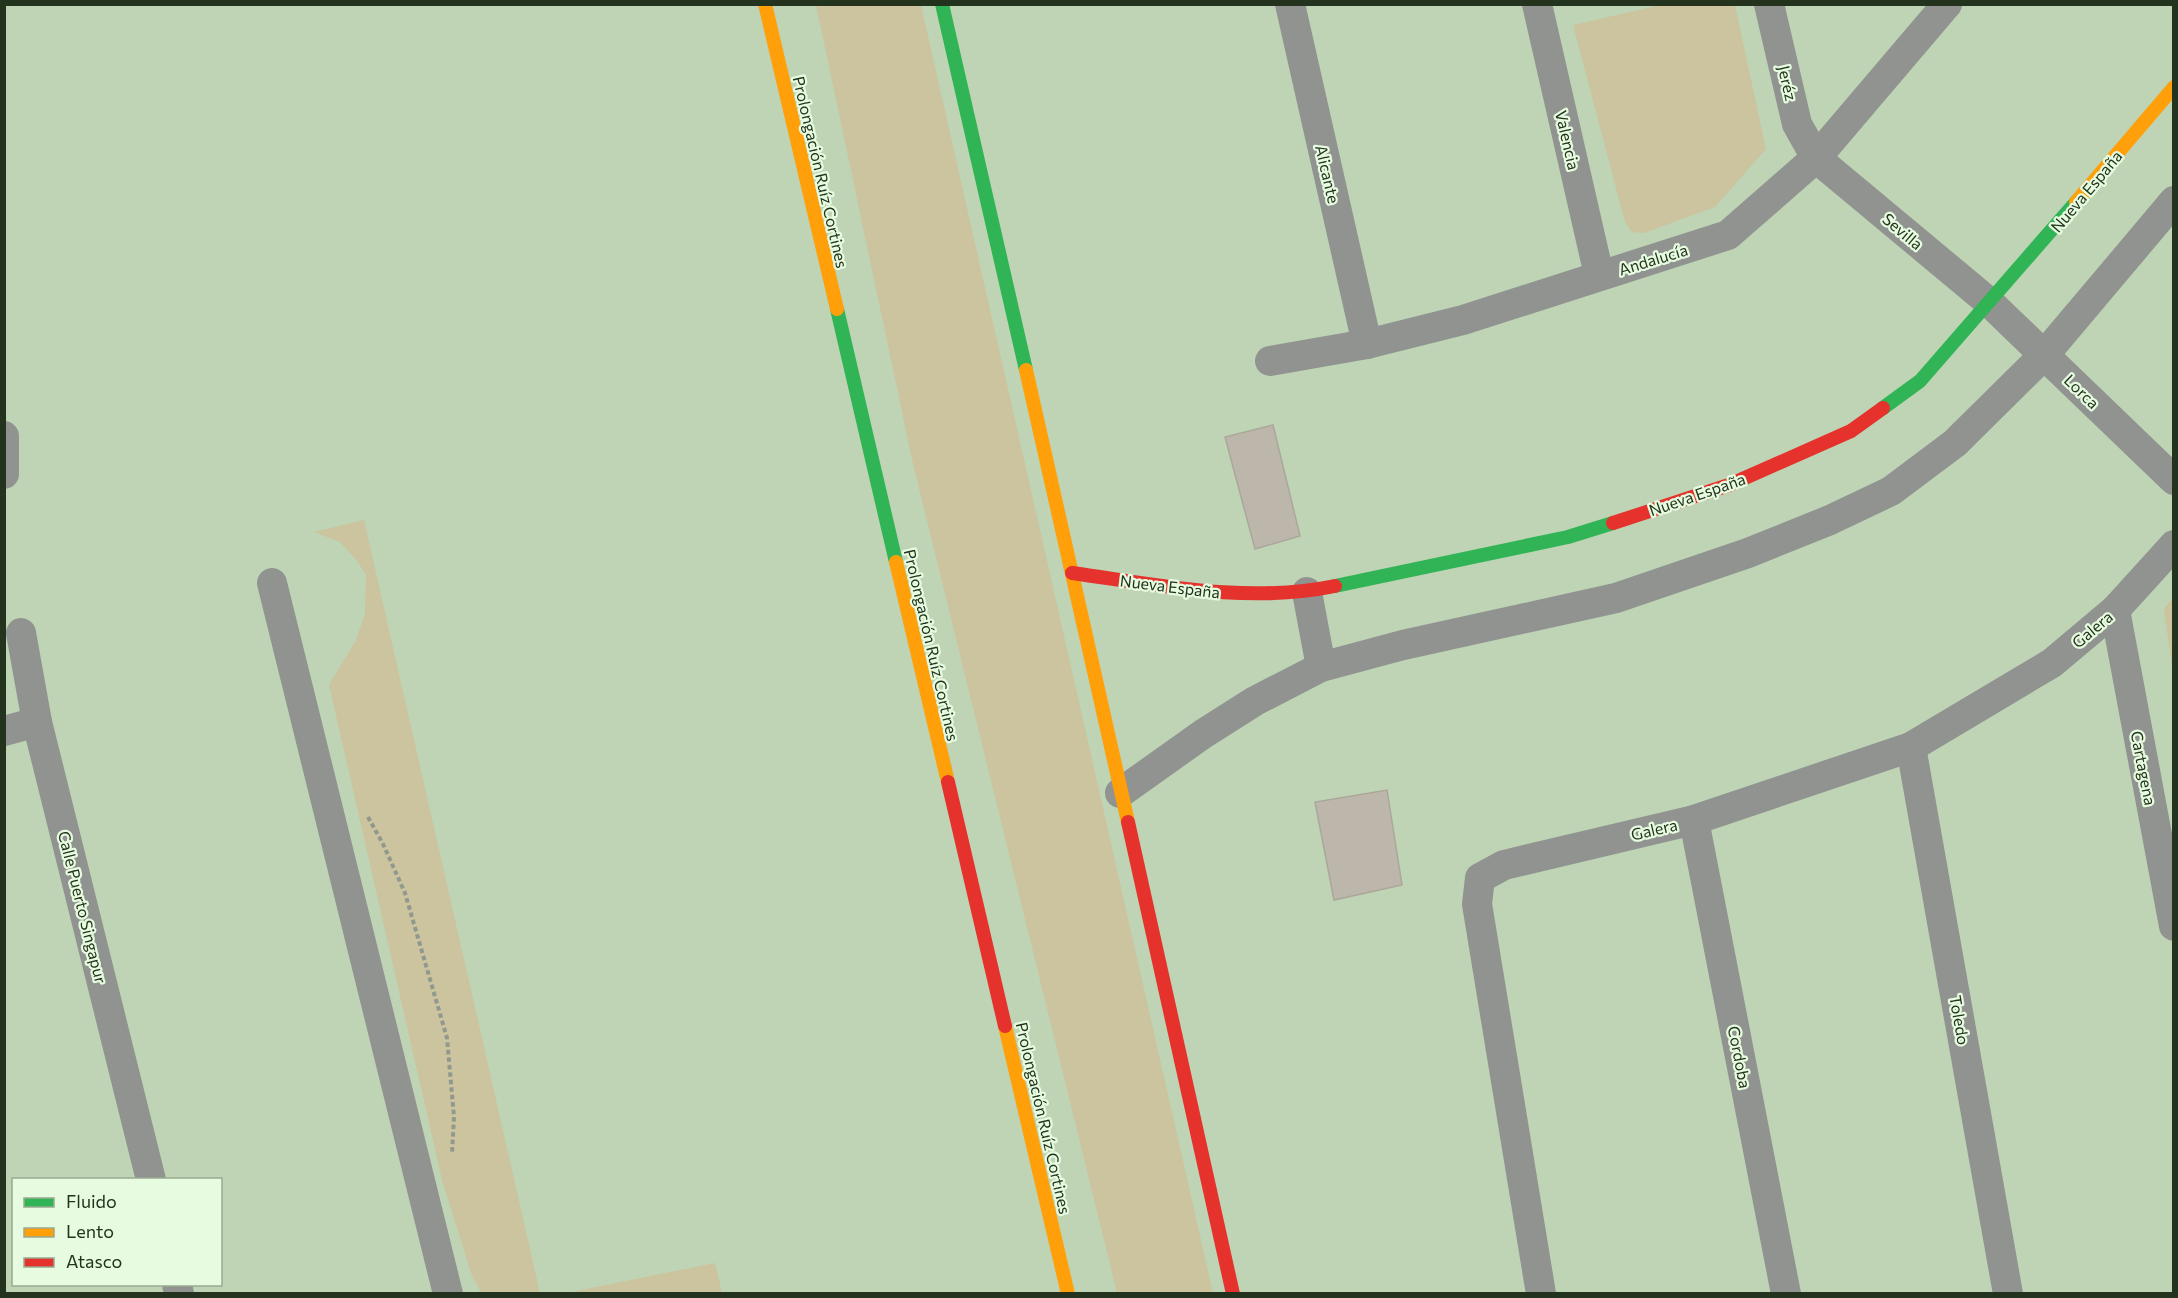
<svg xmlns="http://www.w3.org/2000/svg" width="2178" height="1298" font-family="Commissioner,sans-serif">
<rect width="100%" height="100%" fill="#bed4b5"/>
<!-- green -->
<g fill="#cbc49e">
<path d="M816,5H921L1213,1293H1117L913,464Z"/>
<path d="M1661,5H1735L1766,149L1715,207L1644,233L1632,232L1625,222L1573,25Z"/>
<path d="M364,520L540,1293H481L471,1273L442,1180L329,685L356,640L365,614L366,575L358,562L340,542L314,532Z"/>
<path d="M2173,597V675L2164,609Z"/>
<path d="M715,1263L722,1293H566Z"/>
</g>
<!-- building -->
<g fill="#bcb7aa" stroke="#aba79a" stroke-width="1.5">
<path d="M1273,425L1300,536L1255,549L1225,437Z"/>
<path d="M1387,790L1402,885L1334,900L1315,802Z"/>
</g>
<g fill="none" stroke-linecap="round" stroke-linejoin="round">
<!-- path -->
<path stroke="#91988e" stroke-width="4" stroke-dasharray="4.5 3" stroke-linecap="butt" d="M368,817L383,844L405,893L447,1038L454,1117L452,1154"/>
<!-- street -->
<g stroke="#909390" stroke-width="30">
<path d="M1290,4L1367,344"/>
<path d="M1537,4L1599,275"/>
<path d="M1769,4L1797,124L1816,158L1990,303L2174,480"/>
<path d="M1270,361L1367,344L1463,320L1728,235L1816,158L1947,4"/>
<path d="M4,436V474"/>
<path d="M272,583L448,1294"/>
<path d="M1307,592L1321,667"/>
<path d="M2115,610L2174,926"/>
<path d="M21,633L37,722L151,1180"/>
<path d="M4,731L37,722"/>
<path d="M1911,747L2008,1294"/>
<path d="M1120,793L1203,734L1255,701L1321,667L1403,645L1616,598L1748,553L1830,520L1891,491L1955,443L2045,354L2174,201"/>
<path d="M1694,820L1786,1294"/>
<path d="M177,1284L179,1294"/>
<path d="M1541,1294L1477,904L1480,878L1504,865L1694,820L1911,747L2052,663L2115,610L2174,545"/>
</g>
<!-- fast -->
<g stroke="#30b455" stroke-width="14">
<path d="M942,4L1026,370"/>
<path d="M837,309L896,562"/>
<path d="M1883,408L1920,381L2076,202"/>
<path d="M1335,586L1568,537L1613,523"/>
</g>
<!-- slow -->
<g stroke="#ff9f0a" stroke-width="14">
<path d="M765,4L837,309"/>
<path d="M2076,202L2174,87"/>
<path d="M1026,370L1128,822"/>
<path d="M896,562L948,782"/>
<path d="M1005,1026L1068,1294"/>
</g>
<!-- jam -->
<g stroke="#e5322d" stroke-width="14">
<path d="M1613,523L1729,485L1851,431L1883,408"/>
<path d="M1072,573C1159,585 1248,604 1335,586"/>
<path d="M948,782L1005,1026"/>
<path d="M1128,822L1233,1294"/>
</g>
</g>
<g text-anchor="middle" dominant-baseline="central" stroke-width="4.5" stroke-linejoin="round" paint-order="stroke">
<!-- street labels -->
<g font-size="16" fill="#23331d" stroke="#e6fbdf">
<text transform="translate(1788 83) rotate(77)">Jeréz</text>
<text transform="translate(1568 140) rotate(77)">Valencia</text>
<text transform="translate(821 172) rotate(77)">Prolongación Ruíz Cortines</text>
<text transform="translate(1328 174) rotate(77)">Alicante</text>
<text transform="translate(2086 191) rotate(-50)">Nueva España</text>
<text transform="translate(1903 231) rotate(40)">Sevilla</text>
<text transform="translate(1653 259) rotate(-17)">Andalucía</text>
<text transform="translate(2082 391) rotate(44)">Lorca</text>
<text transform="translate(1697 494) rotate(-19)">Nueva España</text>
<text transform="translate(1170 586) rotate(7)">Nueva España</text>
<text transform="translate(2092 629) rotate(-40)">Galera</text>
<text transform="translate(932 645) rotate(77)">Prolongación Ruíz Cortines</text>
<text transform="translate(2144 768) rotate(79)">Cartagena</text>
<text transform="translate(1654 829) rotate(-13)">Galera</text>
<text transform="translate(83 907) rotate(76)">Calle Puerto Singapur</text>
<text transform="translate(1960 1020) rotate(80)">Toledo</text>
<text transform="translate(1740 1057) rotate(79)">Cordoba</text>
<text transform="translate(1044 1118) rotate(77)">Prolongación Ruíz Cortines</text>
</g>
</g>
<!-- border -->
<rect width="2178" height="1298" fill="none" stroke="#23331d" stroke-width="12"/>
<!-- legend -->
<rect x="12" y="1178" width="210" height="108" fill="#e6fbdf" stroke="#98ab91" stroke-width="1.5"/>
<rect x="24" y="1198" width="30" height="9" fill="#30b455" stroke="#98ab91" stroke-width="1.5"/>
<text x="66" y="1208" font-size="18" fill="#23331d">Fluido</text>
<rect x="24" y="1228" width="30" height="9" fill="#ff9f0a" stroke="#98ab91" stroke-width="1.5"/>
<text x="66" y="1238" font-size="18" fill="#23331d">Lento</text>
<rect x="24" y="1258" width="30" height="9" fill="#e5322d" stroke="#98ab91" stroke-width="1.5"/>
<text x="66" y="1268" font-size="18" fill="#23331d">Atasco</text>
</svg>
